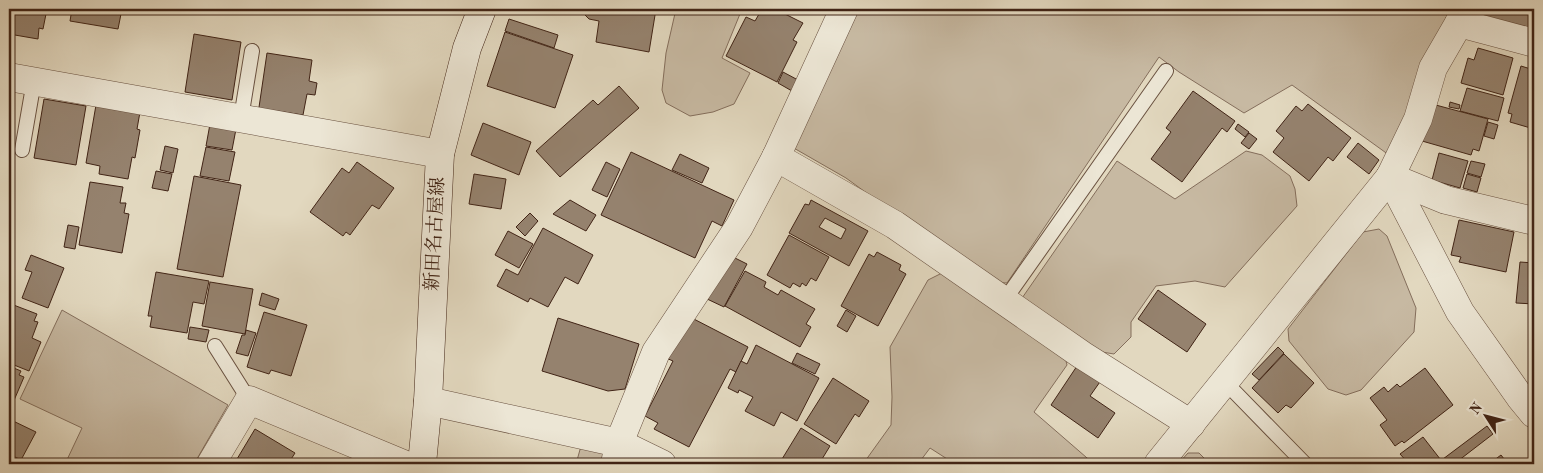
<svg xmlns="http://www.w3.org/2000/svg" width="1543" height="473" font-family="'Old Standard TT','Noto Serif JP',serif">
<rect width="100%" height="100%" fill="#e2d8bf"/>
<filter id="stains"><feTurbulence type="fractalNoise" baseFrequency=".004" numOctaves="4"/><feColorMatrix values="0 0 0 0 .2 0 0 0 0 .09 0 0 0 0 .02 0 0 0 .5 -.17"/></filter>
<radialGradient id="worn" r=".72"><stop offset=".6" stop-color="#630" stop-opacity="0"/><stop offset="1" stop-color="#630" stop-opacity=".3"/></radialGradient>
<!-- green -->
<g fill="#c7b9a2" stroke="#846e5c">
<path d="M676,9H742L722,58L750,73L734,104L713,112L690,116L666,103L662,90L666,53Z"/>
<path d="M855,9H1194L1198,13L1202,9H1460L1389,155L1292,85L1244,113L1179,72L1159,57L1007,283L989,282L846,178L792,147Z"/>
<path d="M1246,151L1262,155L1290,176L1295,189L1297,206L1225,287L1195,281L1156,286L1131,322V337L1114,354L1102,352L1020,301L1117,161L1175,199Z"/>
<path d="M1379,229L1387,236L1416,308L1414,332L1361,390L1346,395L1328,389L1289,341L1288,329L1363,232Z"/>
<path d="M942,273L1064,353L1067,365L1034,412L1094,464H955L930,448L918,464H863L891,425L892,397L890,347L928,280Z"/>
<path d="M62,310L228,405L194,464H65L82,428L20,399Z"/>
<path d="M581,446L600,451L611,464H576Z"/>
<path d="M1188,453H1199L1210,464H1178Z"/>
</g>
<!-- building -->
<g fill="#95826e" stroke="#412416" fill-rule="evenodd">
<path d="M9,9H47L43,29L39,28L38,39L9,34Z"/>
<path d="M72,9H122L118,29L70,21Z"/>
<path d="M587,9H656L649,52L596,42L599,21L589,19L585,15Z"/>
<path d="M762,9H775L803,23L793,40L797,42L777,82L726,56L746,17L755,21Z"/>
<path d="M1486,9H1534V30L1484,18Z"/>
<path d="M509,19L558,35L554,48L505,31Z"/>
<path d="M505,32L573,55L555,108L487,86Z"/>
<path d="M194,34L241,42L232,100L185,92Z"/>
<path d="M1478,48L1513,58L1503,95L1461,83L1468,58L1474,60Z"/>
<path d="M267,53L312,60L309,81L317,83L315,95L307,94L303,115L277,111L258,114Z"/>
<path d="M1521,66L1534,70V129L1510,122L1512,114L1508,113Z"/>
<path d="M783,72L798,80L792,91L778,83Z"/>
<path d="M619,86L639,108L560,177L536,151L593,100L598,105Z"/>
<path d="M1467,88L1504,98L1498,121L1460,111Z"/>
<path d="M1193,91L1235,121L1227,132L1222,128L1182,182L1151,159L1171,132L1166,128Z"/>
<path d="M44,99L86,106L76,165L34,158Z"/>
<path d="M1450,102L1460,105L1459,109L1449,107Z"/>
<path d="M1308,104L1351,138L1333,161L1328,157L1309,181L1273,152L1284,138L1276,131L1296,106L1302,111Z"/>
<path d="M1432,104L1488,119L1479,151L1473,149L1471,155L1422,141Z"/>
<path d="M96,105L140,112L137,129L140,130L135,158L132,157L128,179L99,174L100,166L86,163Z"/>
<path d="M1488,122L1498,125L1494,139L1484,136Z"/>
<path d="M483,123L531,142L519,175L471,155Z"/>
<path d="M210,124L236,129L232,150L206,146Z"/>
<path d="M1238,124L1249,132L1245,137L1235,129Z"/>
<path d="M1249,133L1257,139L1249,149L1241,143Z"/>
<path d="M1358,143L1379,160L1369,174L1347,157Z"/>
<path d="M165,146L178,149L173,173L160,170Z"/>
<path d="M206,147L235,152L229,181L200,176Z"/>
<path d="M631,152L734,200L722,226L712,221L695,258L601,215Z"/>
<path d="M1439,153L1468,161L1460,188L1432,180Z"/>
<path d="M680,154L709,168L702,183L672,170Z"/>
<path d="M1471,161L1485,164L1481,177L1467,173Z"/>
<path d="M357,162L394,188L379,209L372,205L350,235L346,232L343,236L310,212L342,168L349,173Z"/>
<path d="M606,162L620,169L607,197L592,190Z"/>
<path d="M156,171L172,174L168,191L152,188Z"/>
<path d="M474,174L506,179L501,209L469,204Z"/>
<path d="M1467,174L1481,178L1477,192L1463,188Z"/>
<path d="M194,176L241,185L223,277L177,269Z"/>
<path d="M90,182L123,187L120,203H126L124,213L129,214L122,253L79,245Z"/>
<path d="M570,200L596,215L586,231L553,214Z"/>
<path d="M811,200L868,231L849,266L789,233L805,204L809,205ZM825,218L846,229L841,239L819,227Z"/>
<path d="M530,213L538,221L525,236L516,227Z"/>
<path d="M1459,220L1514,232L1506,272L1459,262L1461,257L1451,255Z"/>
<path d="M68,225L79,227L75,249L64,247Z"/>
<path d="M543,228L593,255L578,284L565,277L548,307L530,298L528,302L497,286L506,269L518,275Z"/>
<path d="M508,231L533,244L519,268L495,255Z"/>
<path d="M789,235L829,257L816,281L811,278L806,286L802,283L800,287L793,283L790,288L767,275Z"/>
<path d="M877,252L901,265L899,270L906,274L878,326L841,306L869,254L874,257Z"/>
<path d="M31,255L64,268L48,308L22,298L32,272L25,270Z"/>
<path d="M735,258L747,264L724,307L705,298Z"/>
<path d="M1520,262L1534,263V304L1516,303Z"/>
<path d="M745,271L766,282L764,287L778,295L781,290L815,309L806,324L811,327L800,347L725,306Z"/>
<path d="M156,272L209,281L204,304L193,302L187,333L150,327L152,316H148Z"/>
<path d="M210,282L253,289L245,334L202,326Z"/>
<path d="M1158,290L1206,324L1187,352L1138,319Z"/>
<path d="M262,293L279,299L275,310L259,305Z"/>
<path d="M11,304L37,314L34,321L38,322L32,338L41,342L29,371L9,363L11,353L9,352V310Z"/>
<path d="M846,310L856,316L847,332L837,326Z"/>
<path d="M264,312L307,325L291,376L271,370L269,374L247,367Z"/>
<path d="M688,316L748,347L736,372L730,369L689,447L654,429L658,423L645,416L673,361L666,358Z"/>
<path d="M558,318L639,344L625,389L608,391L542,371Z"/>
<path d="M190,327L209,330L206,342L188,339Z"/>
<path d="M246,330L256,333L248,356L236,353L242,335H245Z"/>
<path d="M756,345L819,378L797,421L781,412L774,426L745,411L753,397L739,390L738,393L728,388L741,361L747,364Z"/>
<path d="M1278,347L1284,353L1259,380L1252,374Z"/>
<path d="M797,353L820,364L815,374L792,363Z"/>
<path d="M1284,354L1314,383L1291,408L1286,405L1278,413L1252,388Z"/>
<path d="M1079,363L1102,379L1090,396L1115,413L1098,438L1051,405Z"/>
<path d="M9,366L21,371L19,375L24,377L12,405L9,404Z"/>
<path d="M1425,368L1453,405L1404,443L1402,441L1395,446L1380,425L1387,420L1370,398L1384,387L1388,392L1397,384L1400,387Z"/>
<path d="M833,378L869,401L859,417L855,414L836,444L804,424Z"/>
<path d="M9,419L36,432L21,460L9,454Z"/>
<path d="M1487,426L1493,434L1454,464H1447L1443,459Z"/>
<path d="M801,428L830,446L819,464H779Z"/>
<path d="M255,429L295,453L288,464H234Z"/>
<path d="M1423,437L1444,464H1409L1400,454Z"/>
<path d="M1501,455L1508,464H1489Z"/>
</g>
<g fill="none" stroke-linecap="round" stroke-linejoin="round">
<!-- lane casing -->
<g stroke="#695140" stroke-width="16">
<g id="lane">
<path d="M241,118L252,51"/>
<path d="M22,150L34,81"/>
<path d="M1004,301L1166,71"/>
<path d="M215,346L249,400"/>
<path d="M1225,382L1305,464"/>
</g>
</g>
<!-- street casing -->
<g stroke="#695140" stroke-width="29">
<g id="street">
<path d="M1459,23L1534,43"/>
<path d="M9,77L440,154"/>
<path d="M776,157L895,225L1082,355L1191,424"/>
<path d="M1390,177L1460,312L1520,397L1534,414"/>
<path d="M1390,177L1446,200L1534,221"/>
<path d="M428,401L619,443L662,464"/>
<path d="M211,464L249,400L403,464"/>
<path d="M615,464L619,443L656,352L739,227L776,157L844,9"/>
<path d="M1158,464L1390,177L1418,119L1433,68L1459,23L1471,9"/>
</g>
</g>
<!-- secondary casing -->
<g stroke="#412416" stroke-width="29">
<path id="secondary" d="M422,464L428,401L440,154L467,48L482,9"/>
</g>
<!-- lane -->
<use href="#lane" stroke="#ece6d5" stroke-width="14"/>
<!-- street -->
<use href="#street" stroke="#ece6d5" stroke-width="28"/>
<!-- secondary -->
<use href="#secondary" stroke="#ece6d5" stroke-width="28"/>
</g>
<g text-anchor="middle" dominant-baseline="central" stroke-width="4" stroke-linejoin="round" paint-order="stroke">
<!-- street labels -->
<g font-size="19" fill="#412416" stroke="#ece6d5">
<text transform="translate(436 234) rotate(-87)">新田名古屋線</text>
</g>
</g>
<!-- margin -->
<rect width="1543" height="473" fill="none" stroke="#e2d8bf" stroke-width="30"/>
<rect x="10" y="10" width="1523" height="453" fill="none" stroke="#412416" stroke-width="2.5"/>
<rect x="15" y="15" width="1513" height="443" fill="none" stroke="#412416"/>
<!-- north arrow -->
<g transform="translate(1486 416) rotate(306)" stroke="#ece6d5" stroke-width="4" paint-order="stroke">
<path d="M0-4L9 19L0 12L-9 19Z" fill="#412416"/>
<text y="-8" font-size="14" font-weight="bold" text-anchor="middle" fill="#412416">N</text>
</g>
<rect width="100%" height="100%" filter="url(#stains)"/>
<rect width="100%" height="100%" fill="url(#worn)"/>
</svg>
